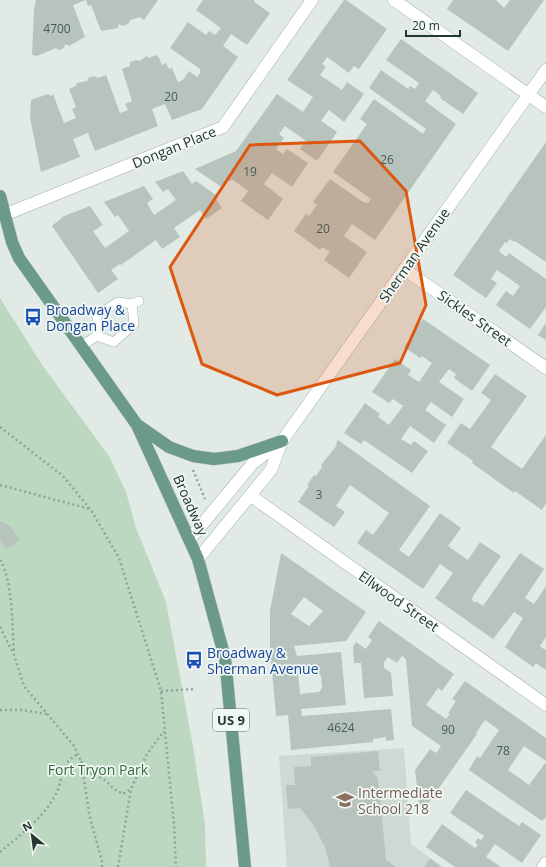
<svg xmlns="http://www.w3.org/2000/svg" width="546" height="867" font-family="'Open Sans',sans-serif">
<rect width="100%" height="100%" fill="#e1eae5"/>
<!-- built -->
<path fill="#cfd9d3" d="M404,748L411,844L442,867H287L279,756Z"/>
<!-- green -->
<path fill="#bcd8c0" d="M0,298L42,365L109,456L126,492L136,528L166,602L193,746L205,825L206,867H0Z"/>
<!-- building -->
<g fill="#b7c4bd" fill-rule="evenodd">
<path d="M36,0H158L144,20L140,17L130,20L129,23L123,26L119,24L118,28L101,31L91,5L88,6L86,0L73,5L85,37L69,46L65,44L64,48L59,50L56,48L37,56L32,55L34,9Z"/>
<path d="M203,0H255L254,2L270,13L247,45L231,34L223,46L238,57L202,109L172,120L165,104L152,109L158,126L95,151L88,133L73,139L80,157L41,172L30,118L31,100L48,94L51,96L53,94L64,123L76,118L72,109L76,107L69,89L76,86L77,83L87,81L88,78L94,76L98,78L106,75L120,113L128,110L125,104L132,101L122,69L130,66V62L137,60L139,61L147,56L149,58L156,55L159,58L162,65L166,63L169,69L172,68L178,82L183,80L189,71L197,77L200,73V69L170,48L188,22L206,35L209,31L215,35L221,28L196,10Z"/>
<path d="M344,0H346L387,29L359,69L354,66L349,73L327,57L322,64L326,67L320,75L342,90L347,82L364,94L344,122L329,110L323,118L321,121L337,132L317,161L300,149L306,141L285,126L279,134L284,138L276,149L283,154L287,149L308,163L292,187L272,173L264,184L283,199L268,220L241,201L248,191L233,180L228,181L223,188L195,169L236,151L277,94L303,112L313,97L287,80Z"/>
<path d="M453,0H496L504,8L510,0H544L508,51L447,9Z"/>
<path d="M401,39L478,93L463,114L440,98L441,96L433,90L425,101L456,124L375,240L352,224L344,236L367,252L349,278L324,260L330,252L322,247L320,250L294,231L306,214L309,216L317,205L313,202L330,179L363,202L368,203L371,199L333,172L367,124L360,119L374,99L423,134L426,129L369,88L381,70L408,89L410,86L415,89L419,83L386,60Z"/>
<path d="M546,142V262L515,241L514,242L510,239L507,243L505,242L499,251L506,257L509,253L546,279V307L530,329L496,305L506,291L513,296L520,286L497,270L491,279L497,283L486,298L453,275Z"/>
<path d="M183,171L192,184L196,181L216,195L215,197L222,208L206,219L200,210L174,228L180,237L162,249L156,240L121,265L120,264L111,270L118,279L98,293L52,226L64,216L90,206L103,225L93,231L105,248L129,231L118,215L115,217L104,202L144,186L153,199L147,203L154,215L176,200L168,189L163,192L155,182Z"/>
<path d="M423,319L490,365L472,391L454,378L456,374L449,369L439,382L464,399L452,417L431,402L425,410L446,425L434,443L410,426L401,439L411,445L414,441L428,451L412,473L364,440L361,444L344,433L365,403L380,414L378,417L389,425L403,406L393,399L389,403L372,392L395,359L411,370L408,375L419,382L432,363L422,356L420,358L404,347Z"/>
<path d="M546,323V340L538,335Z"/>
<path d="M495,374L527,396L491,447L522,469L546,435V503L542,510L515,491L514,493L472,463L473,461L447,443L461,423L470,429L491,400L481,393Z"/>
<path d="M338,440L430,506L399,550L409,557L440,513L461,528L448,546L468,560L480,542L501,556L473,596L472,600L475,603L476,601L483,606L520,553L544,569L525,598L534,604L546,586V637L540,646L545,650L546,648V670L536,663L533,667L505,647L523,618L514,612L493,639L435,598L453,573L440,564L423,589L357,543L366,530L373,535L389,513L350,485L336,506L345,512L334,527L298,502L309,486L307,485L314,475L316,476L322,467L321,465L337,445L336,444Z"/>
<path d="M0,521L10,526L20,540L6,549L0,541Z"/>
<path d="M281,553L366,612L346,641L294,646L297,656L341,652L346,705L301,709L302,716L391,709L394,740L386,741V737L373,739V742L291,750L288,715L276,716L270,648V611ZM304,597L323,611L309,626L291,614ZM317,671L321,676L322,688L319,692L300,694L298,672Z"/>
<path d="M379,621L454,674L442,691L438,688L426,705L446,719L450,714L448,713L456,701L452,699L465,681L546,738V761L524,746L508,770L529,785L546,762V817L542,821L469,770L477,756L480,758L499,730L485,720L476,733L477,734L425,808L419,804L415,770L430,749L436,753L441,746L412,726L406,659L402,656L397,663L388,657L384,662V668L391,673L393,696L364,698L361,663H354L353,647L356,642L366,649L372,640L368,637Z"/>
<path d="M378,751L380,771H372L378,778L386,860L396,867H330L325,847L313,824L300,808L288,809L286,785H295L294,767L311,766V757Z"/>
<path d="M466,790L519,826L522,822L541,835L522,863L495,844L486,857L501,867H455L426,847L442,824L475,848L478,845L475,843L478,838L481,840L484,836L450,813Z"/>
<path d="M430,858L442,867H424Z"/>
</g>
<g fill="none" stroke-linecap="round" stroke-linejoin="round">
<!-- lane casing -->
<g stroke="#a4b1ab" stroke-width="10">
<g id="lane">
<path d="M97,336V315L118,302L132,304L139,301"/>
<path d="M97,336L114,342L134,324L132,304"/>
<path d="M81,346L97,336"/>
</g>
</g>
<!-- street casing -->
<g stroke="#a4b1ab" stroke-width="13">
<g id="street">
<path d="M394,0L546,107"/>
<path d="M4,215L223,127L312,0"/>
<path d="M404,269L546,368"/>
<path d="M251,496L546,705"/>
<path d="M543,867L546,863"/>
</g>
</g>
<!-- secondary casing -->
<g stroke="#a1b4ab" stroke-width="13">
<g id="secondary">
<path d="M190,539L253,463L278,444"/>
<path d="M198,559L271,470L282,441L546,70"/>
</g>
</g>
<!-- primary casing -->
<g stroke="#c1c7c5" stroke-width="13">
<g id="primary">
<path d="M0,196L12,242L19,258L137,425L198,559L225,658L245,867"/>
<path d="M139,426L169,447L193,456L214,459L238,456L282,441"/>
</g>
</g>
<!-- path -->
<g stroke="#85a999" stroke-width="2.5" stroke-dasharray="2 3" stroke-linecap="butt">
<path d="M0,427L63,476L91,510L119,558L161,691L174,824L176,867"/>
<path d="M193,470L205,499"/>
<path d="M0,485L90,509"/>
<path d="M0,560C13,579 12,628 14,652"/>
<path d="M0,627L14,655L24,686L74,746L81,761L90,818L102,861V867"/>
<path d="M161,691L196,689"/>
<path d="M0,710H22L47,714"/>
<path d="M81,761L91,773L104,779L114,789L123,794L131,789L147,754L164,731"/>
<path d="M0,852C20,835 45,817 57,792C64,775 59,765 78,754"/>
<path d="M118,867L131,789"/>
</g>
<!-- lane -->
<use href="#lane" stroke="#fff" stroke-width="9"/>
<!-- street -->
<use href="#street" stroke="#fff" stroke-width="12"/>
<!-- secondary -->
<use href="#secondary" stroke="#fff" stroke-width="12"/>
<!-- primary -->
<use href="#primary" stroke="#6b9a88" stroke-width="12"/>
</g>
<!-- marked area -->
<path fill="#de570e" fill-opacity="0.2" stroke="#de570e" stroke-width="3" stroke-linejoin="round" d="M360,141L406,191L426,305L400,363L277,395L202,364L170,267L250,145Z"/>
<!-- icons -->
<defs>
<g id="bus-bare" transform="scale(1.38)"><path d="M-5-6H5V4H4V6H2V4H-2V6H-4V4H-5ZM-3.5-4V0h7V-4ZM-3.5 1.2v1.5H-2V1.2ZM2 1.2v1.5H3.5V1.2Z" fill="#1a4fb4" stroke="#f1f7f3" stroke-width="2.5" paint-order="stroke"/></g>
<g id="school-bare" transform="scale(1.38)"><path d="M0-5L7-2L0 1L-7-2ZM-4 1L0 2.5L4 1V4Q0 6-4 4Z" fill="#8d6e63" stroke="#f1f7f3" stroke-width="2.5" paint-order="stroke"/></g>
</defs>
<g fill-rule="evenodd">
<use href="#bus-bare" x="33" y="317"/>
<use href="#bus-bare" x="194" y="660"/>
<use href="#school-bare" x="345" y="800"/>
</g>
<g text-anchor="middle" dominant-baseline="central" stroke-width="3.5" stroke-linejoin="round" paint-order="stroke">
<!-- number labels -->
<g font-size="12" fill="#485b53">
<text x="57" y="28">4700</text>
<text x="171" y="96">20</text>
<text x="387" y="159">26</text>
<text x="250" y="171">19</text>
<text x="323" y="228">20</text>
<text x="319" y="494">3</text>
<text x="341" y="727">4624</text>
<text x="448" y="729">90</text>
<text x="503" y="750">78</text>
</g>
<!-- shield labels -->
<rect fill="#f1f7f3" stroke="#61716a" stroke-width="1" x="213" y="709" width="36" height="22" rx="3"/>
<g font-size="13" font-weight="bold" fill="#233830">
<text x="231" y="720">US 9</text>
</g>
<!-- street labels -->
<g font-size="14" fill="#233830" stroke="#f1f7f3">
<text transform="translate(174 147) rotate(-22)">Dongan Place</text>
<text transform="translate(414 255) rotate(-55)">Sherman Avenue</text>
<text transform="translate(475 318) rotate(35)">Sickles Street</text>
<text transform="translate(191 505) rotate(66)">Broadway</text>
<text transform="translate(399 601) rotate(35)">Ellwood Street</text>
</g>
<!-- transit labels -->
<g font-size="14" fill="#164399" stroke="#f1f7f3" text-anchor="start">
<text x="46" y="309">Broadway &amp;<tspan x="46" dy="16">Dongan Place</tspan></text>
<text x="207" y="652">Broadway &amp;<tspan x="207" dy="16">Sherman Avenue</tspan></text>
</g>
<!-- park labels -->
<g font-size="14" fill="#336a41" stroke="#f1f7f3">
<text x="98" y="769">Fort Tryon Park</text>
</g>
<!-- education labels -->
<g font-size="14" fill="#785e54" stroke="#f1f7f3" text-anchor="start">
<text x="358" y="792">Intermediate<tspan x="358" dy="16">School 218</tspan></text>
</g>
</g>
<!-- north arrow -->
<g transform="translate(32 835) rotate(331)" stroke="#f1f7f3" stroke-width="3" paint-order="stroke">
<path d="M0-3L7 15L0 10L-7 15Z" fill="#233830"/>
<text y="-6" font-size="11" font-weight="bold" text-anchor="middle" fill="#233830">N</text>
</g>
<!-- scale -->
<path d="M406 30v6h54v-6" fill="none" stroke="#233830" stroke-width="2"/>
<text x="412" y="30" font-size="12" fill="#233830" stroke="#f1f7f3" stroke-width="3" paint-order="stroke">20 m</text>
</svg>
